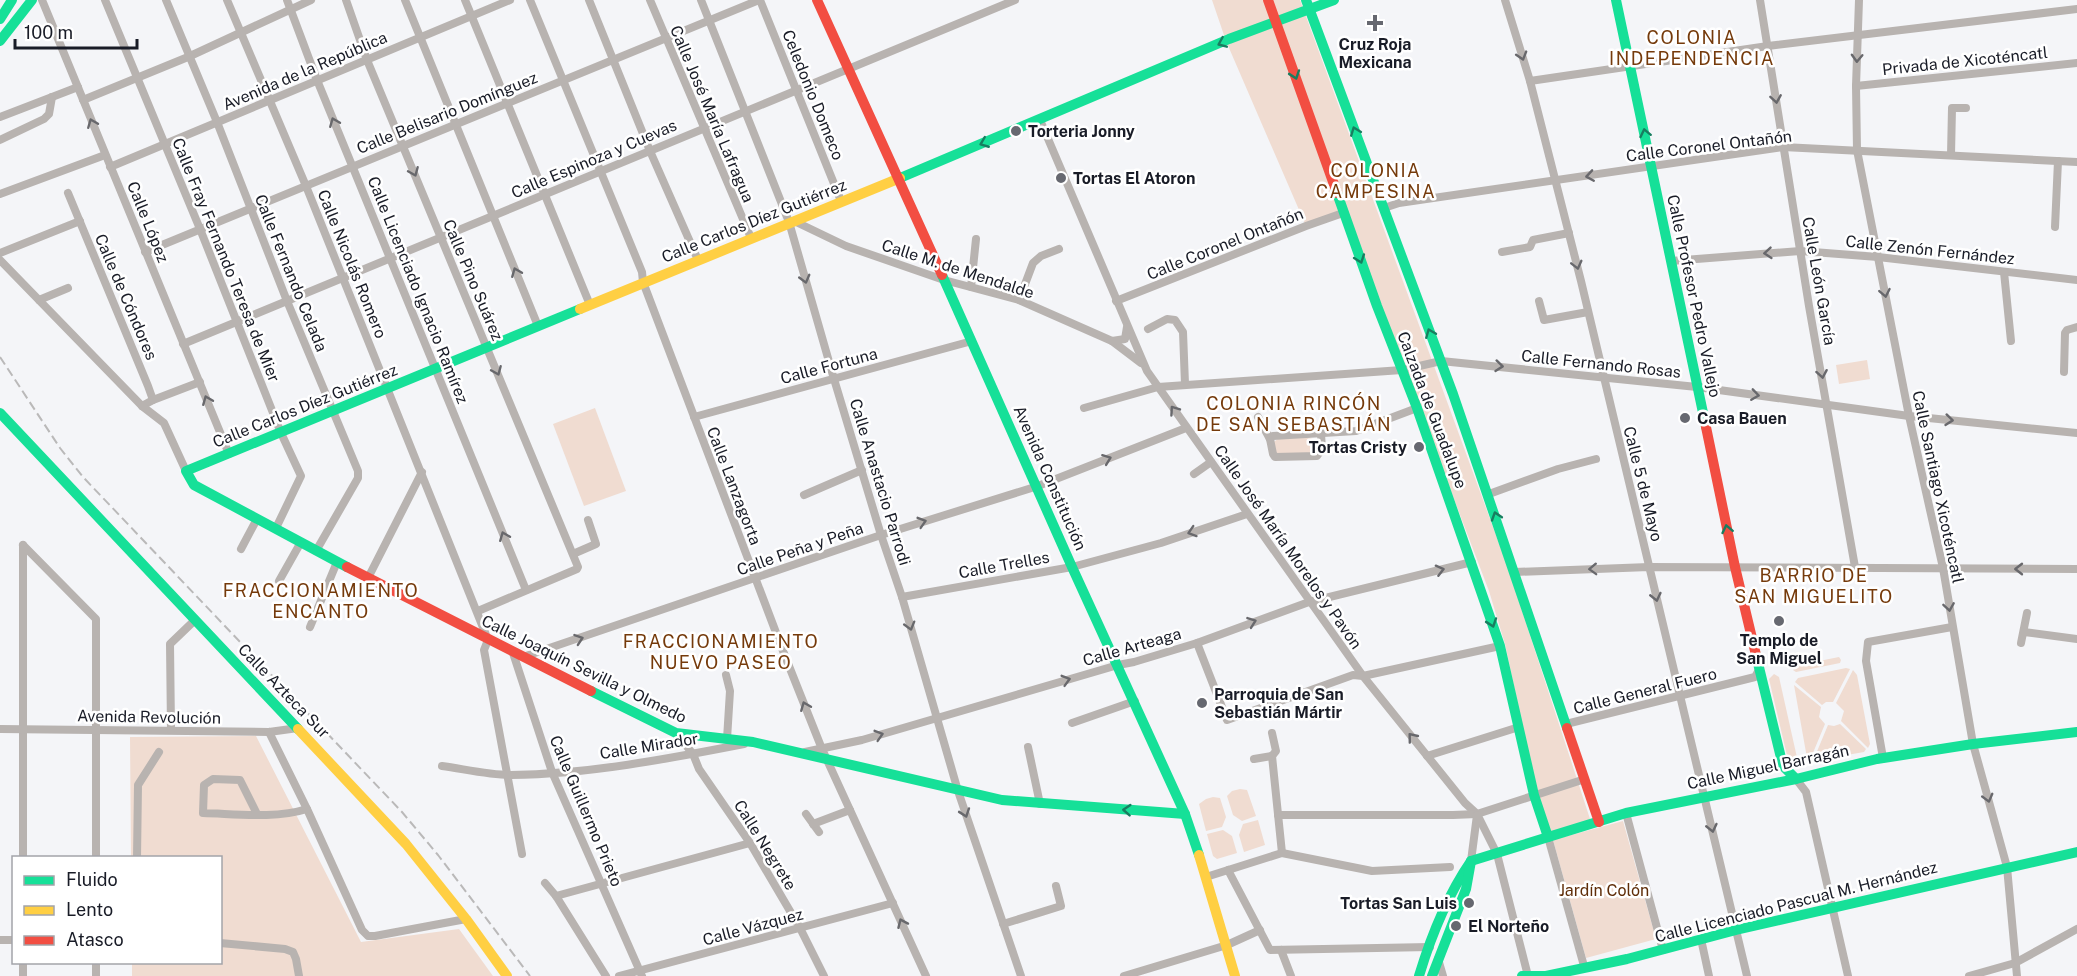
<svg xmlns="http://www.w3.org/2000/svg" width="2077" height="976" font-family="'Public Sans',sans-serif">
<rect width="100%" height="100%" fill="#f4f5f8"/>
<!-- green -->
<g fill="#f0dcd1">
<path d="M1212,0H1300L1508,568L1591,822L1551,834L1537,794L1505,644L1489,591L1348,221L1343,213L1306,226L1226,41Z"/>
<path d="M1867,360L1870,379L1839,384L1836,365Z"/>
<path d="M595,408L626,491L584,506L553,424Z"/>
<path d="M1309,437L1316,441V449L1312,454L1277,455L1272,443L1278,439Z"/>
<path d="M1839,657L1841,660L1840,663L1796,672L1793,670L1794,666Z"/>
<path d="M1846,668L1850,669L1833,702H1826L1822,705L1795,682L1798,678Z"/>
<path d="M1853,670L1857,675L1870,744L1868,748L1841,721L1844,711L1836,703Z"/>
<path d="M1774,674L1779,677L1798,762L1795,766L1789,764L1769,679Z"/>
<path d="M1794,685L1821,707L1819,717L1825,724L1810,760L1807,758Z"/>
<path d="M1840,724L1866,749L1864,752L1813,761L1828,725L1834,726Z"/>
<path d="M256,736L361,942L459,929L493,976H132V963L220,962V858L131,857L130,737Z"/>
<path d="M1240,789L1247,790L1256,816L1242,821L1233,815L1227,796L1232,791Z"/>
<path d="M1213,797L1220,798L1226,817L1222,827L1206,831L1199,804L1206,799Z"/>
<path d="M1258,820L1265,845L1244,852L1239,835L1243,824Z"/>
<path d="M1623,821L1656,939L1586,958L1553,840Z"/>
<path d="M1223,830L1232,836L1237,853L1217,859L1213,856L1207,834Z"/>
</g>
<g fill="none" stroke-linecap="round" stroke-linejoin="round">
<!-- street -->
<g stroke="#b8b3b0" stroke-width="8">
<path d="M42,0L229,454"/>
<path d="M105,0L200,229L281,433L301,476L276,528"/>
<path d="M166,0L217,122L287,301L358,471V478L316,551"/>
<path d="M227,0L306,186L488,640L484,650L522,854"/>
<path d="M287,0L317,80L526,590"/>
<path d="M346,0L367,60L578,567L577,569L478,611"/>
<path d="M405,0L538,326"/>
<path d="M465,0L590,305"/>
<path d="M530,0L642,272L643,282L783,651L822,749L926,976"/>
<path d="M589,0L650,151L698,260"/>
<path d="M650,0L751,238"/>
<path d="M701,0L789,222L834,379L881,535L902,597L958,791L1021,976"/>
<path d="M760,0L841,201"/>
<path d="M1505,0L1530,81L1581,281L1747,976"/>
<path d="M1760,0L1809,306L1855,567"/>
<path d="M1859,0L1856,86L1857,150L1909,416L1943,568L1973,744L2007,867L2017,976"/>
<path d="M1530,81L1768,46L2077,9"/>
<path d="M1856,86L2077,63"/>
<path d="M83,100L188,57L311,0"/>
<path d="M0,117L78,87"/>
<path d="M1040,120L1147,371L1363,676L1465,803L1477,814L1497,854L1528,976"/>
<path d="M0,140L44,119L49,114L52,97"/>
<path d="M1951,155L1952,108H1966"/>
<path d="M110,167L510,0"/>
<path d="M68,193L148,386L153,400L142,406"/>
<path d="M0,194L105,155"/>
<path d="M1384,208L1399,203L1783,147L2077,162"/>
<path d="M794,221L846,246L944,280L1019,300L1112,341L1141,363"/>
<path d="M2055,227L2058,161"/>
<path d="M145,252L759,0"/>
<path d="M1502,252L1530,247L1533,240L1569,233"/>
<path d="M0,253L80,221"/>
<path d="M0,260L142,406L164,423L186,471"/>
<path d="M1671,261L1800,251L1878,257L2077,280"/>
<path d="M2004,272L2011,341"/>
<path d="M971,287L976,239"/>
<path d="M39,300L68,288"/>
<path d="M1019,300L1033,263L1041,256L1059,249"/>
<path d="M1116,301L1306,226L1343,213"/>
<path d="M1539,301L1544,320L1588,312"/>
<path d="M1148,329L1167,319L1175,320L1183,332L1185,384"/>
<path d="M1112,341L1125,339L1127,327"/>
<path d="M183,344L1015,0"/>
<path d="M2064,372L2065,333L2067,330L2077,327"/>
<path d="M153,400L200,382"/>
<path d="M1084,408L1158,387L1402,370L1441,361L1697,387L1909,416L2077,433"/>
<path d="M694,417L972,341"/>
<path d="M1258,417L1270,439L1273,454L1275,457L1317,456L1322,449L1321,434"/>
<path d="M1270,439L1273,436L1356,431L1417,408"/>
<path d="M1194,474L1211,462"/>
<path d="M1489,494L1558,469L1596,459"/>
<path d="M804,495L862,470"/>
<path d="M23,545L96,619V858"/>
<path d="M23,545V858"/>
<path d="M241,549L257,519"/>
<path d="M573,554L596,544L588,520"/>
<path d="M1515,572L1649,567L2077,569"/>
<path d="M368,578L422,472"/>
<path d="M279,581L301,542"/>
<path d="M902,597L1072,567L1161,543L1247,514"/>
<path d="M310,627L337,562"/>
<path d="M2024,632L2077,639"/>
<path d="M1197,643L1227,720L1353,675L1363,676L1500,646"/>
<path d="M2021,643L2027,613"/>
<path d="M513,653L552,772L642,976"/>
<path d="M523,657L881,535L1038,486L1186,428"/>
<path d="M726,675L730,691L727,739"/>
<path d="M1072,723L1135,701"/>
<path d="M1566,724L1755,677L1760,668"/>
<path d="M0,729L269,732L298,728"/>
<path d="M171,730L170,644L195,620"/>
<path d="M269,732L307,809L362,930L368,936H375L466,919"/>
<path d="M676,733L693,754L699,769L750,843L800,928L824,976"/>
<path d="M1028,747L1040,804"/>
<path d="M805,752L862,740L1118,665L1134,662L1197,643L1309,602L1472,562"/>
<path d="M1272,756L1282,853"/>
<path d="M1272,756L1276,751L1272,733"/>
<path d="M1427,756L1519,727"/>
<path d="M1883,758L1866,661L1868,642L1952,627"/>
<path d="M1254,759L1272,756"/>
<path d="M442,766C464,769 488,775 511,775C589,774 667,759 744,744"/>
<path d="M1796,779L1806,792L1848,976"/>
<path d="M1626,813L1663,950"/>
<path d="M257,814L240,780L213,779L204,785L203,813C237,814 275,819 307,809"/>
<path d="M806,814L819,832"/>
<path d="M1278,815H1453L1477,814L1585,779"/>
<path d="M813,824L850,810"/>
<path d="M1548,837L1584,966"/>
<path d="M137,858L138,785L159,752"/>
<path d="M1471,861L1477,815"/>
<path d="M1228,870L1270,950L1430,947"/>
<path d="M1206,877L1282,853L1372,871L1450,867"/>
<path d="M545,883L556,896L606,976"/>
<path d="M556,896L750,843"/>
<path d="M1003,924L1061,906L1056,886"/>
<path d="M1701,939L1709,976"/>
<path d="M0,940H14"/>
<path d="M220,943L285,949L293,952L296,959L299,976"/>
<path d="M1281,950L1291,976"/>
<path d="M1438,959L1443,976"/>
<path d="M23,962V976"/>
<path d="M96,962V976"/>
<path d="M619,976L893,903"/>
<path d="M1124,976L1227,945L1260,930"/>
<path d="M1969,976L2015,963L2077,929"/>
</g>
<!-- fast -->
<g stroke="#16e098" stroke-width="10">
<path d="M1306,0L1453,394L1567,728"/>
<path d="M1616,0L1706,427"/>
<path d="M0,19L12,0"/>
<path d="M0,41L32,0"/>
<path d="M900,178L1229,39L1334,0"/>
<path d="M1337,193L1377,306L1417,408L1500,646L1534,795L1548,837"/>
<path d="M942,275L1072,567L1185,814L1199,855"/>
<path d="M0,413L298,729"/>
<path d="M347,567L194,485L186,471L580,309"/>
<path d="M1756,655L1783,766L1796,779"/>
<path d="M591,691L676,733L753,742L1002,800L1185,814"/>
<path d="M1471,861L1626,813L1796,779L1877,759L1973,744L2077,732"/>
<path d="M1419,976C1431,936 1447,896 1471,861"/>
<path d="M1432,976L1466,889L1471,861"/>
<path d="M1522,976H1546L1627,959L1736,930L2077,852"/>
</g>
<!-- slow -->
<g stroke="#ffcf43" stroke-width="10">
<path d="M580,309L900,178"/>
<path d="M298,729L406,844L466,919L507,976"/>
<path d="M1199,855L1235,976"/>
</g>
<!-- jam -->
<g stroke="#f24e42" stroke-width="10">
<path d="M817,0L942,275"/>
<path d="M1268,0L1337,193"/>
<path d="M1706,427L1735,567L1756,655"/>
<path d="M347,567L591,691"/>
<path d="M1567,728L1599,822"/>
</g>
<!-- rail -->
<path stroke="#bab9b9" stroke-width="2" stroke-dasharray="9 4.5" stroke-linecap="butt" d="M0,357L60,448L83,477L402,812L438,855L530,976"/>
</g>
<!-- one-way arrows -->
<defs><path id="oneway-chevron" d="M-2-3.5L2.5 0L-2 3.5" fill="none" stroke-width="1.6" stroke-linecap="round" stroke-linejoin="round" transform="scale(1.5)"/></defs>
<g stroke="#187e60">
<use href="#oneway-chevron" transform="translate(1222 43) rotate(157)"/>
<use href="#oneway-chevron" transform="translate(1295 75) rotate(71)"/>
<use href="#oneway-chevron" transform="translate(1355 131) rotate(-111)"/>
<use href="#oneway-chevron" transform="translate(1645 133) rotate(-102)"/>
<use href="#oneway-chevron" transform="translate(984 143) rotate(158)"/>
<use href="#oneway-chevron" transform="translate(1360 259) rotate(70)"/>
<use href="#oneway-chevron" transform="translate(1430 333) rotate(-112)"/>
<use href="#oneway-chevron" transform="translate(1496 516) rotate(-108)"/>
<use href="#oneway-chevron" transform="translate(1727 529) rotate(-102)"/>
<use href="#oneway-chevron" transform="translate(1492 623) rotate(71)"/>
<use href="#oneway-chevron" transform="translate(1127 810) rotate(-176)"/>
</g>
<g stroke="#68686c">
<use href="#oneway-chevron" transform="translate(1522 56) rotate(73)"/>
<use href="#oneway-chevron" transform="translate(1857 58) rotate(92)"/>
<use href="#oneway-chevron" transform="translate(1776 99) rotate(81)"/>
<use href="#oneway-chevron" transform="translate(334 122) rotate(-112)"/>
<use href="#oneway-chevron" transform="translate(92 123) rotate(-112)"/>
<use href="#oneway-chevron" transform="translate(414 172) rotate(67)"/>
<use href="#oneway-chevron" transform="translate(1590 176) rotate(171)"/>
<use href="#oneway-chevron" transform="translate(1768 253) rotate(175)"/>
<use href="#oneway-chevron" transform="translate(1577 265) rotate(76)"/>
<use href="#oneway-chevron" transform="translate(516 272) rotate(-112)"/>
<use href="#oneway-chevron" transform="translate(805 279) rotate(75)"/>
<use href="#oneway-chevron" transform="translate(1885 293) rotate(79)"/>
<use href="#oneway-chevron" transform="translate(1499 366) rotate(6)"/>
<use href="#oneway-chevron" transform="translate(497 371) rotate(67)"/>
<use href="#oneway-chevron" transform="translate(1822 374) rotate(80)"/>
<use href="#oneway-chevron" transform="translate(1755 395) rotate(8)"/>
<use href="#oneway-chevron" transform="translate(207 400) rotate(-112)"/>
<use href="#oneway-chevron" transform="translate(1174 410) rotate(-125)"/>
<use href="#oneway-chevron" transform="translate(1949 420) rotate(6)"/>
<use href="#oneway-chevron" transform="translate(1107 459) rotate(-21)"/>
<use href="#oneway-chevron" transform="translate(922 522) rotate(-17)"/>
<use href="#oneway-chevron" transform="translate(1192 532) rotate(162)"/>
<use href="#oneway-chevron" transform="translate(504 536) rotate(-112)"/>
<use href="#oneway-chevron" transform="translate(1593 569) rotate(178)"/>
<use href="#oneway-chevron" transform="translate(2019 569) rotate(180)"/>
<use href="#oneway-chevron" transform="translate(1440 570) rotate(-14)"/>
<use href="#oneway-chevron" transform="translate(1656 597) rotate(77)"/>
<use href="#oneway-chevron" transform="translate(1949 607) rotate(81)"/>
<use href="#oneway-chevron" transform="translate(1252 622) rotate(-20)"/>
<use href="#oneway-chevron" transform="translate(910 626) rotate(74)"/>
<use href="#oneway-chevron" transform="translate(579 639) rotate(-19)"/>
<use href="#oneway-chevron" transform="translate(1066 680) rotate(-16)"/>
<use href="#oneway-chevron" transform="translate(805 706) rotate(-112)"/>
<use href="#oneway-chevron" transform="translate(879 735) rotate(-17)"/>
<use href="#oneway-chevron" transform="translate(1412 737) rotate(-129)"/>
<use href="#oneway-chevron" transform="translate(1988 798) rotate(75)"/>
<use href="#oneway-chevron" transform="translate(965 813) rotate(71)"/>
<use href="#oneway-chevron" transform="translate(1712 828) rotate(77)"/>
<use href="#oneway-chevron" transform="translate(902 923) rotate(-114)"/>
</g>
<!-- markers -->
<g fill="#666870" stroke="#fff" stroke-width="2">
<path d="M1372 14h6v6h6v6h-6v6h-6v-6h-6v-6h6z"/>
<circle cx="1016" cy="131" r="6"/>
<circle cx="1061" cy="178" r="6"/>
<circle cx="1685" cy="418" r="6"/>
<circle cx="1419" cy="447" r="6"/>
<circle cx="1779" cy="621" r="6"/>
<circle cx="1202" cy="703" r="6"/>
<circle cx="1469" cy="903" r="6"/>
<circle cx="1456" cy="926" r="6"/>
</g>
<g text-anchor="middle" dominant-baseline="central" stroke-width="5" stroke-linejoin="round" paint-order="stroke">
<!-- poi labels -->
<g font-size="16" font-weight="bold" fill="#191c27" stroke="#fff" text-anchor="start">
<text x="1375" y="44" text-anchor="middle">Cruz Roja<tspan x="1375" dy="18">Mexicana</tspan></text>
<text x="1028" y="131">Torteria Jonny</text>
<text x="1073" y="178">Tortas El Atoron</text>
<text x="1697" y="418">Casa Bauen</text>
<text x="1407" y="447" text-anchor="end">Tortas Cristy</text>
<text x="1779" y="640" text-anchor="middle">Templo de<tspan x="1779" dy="18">San Miguel</tspan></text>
<text x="1214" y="694">Parroquia de San<tspan x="1214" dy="18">Sebastián Mártir</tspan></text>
<text x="1457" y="903" text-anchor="end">Tortas San Luis</text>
<text x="1468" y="926">El Norteño</text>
</g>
<!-- street labels -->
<g font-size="16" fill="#191c27" stroke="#fff">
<text transform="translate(1965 61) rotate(-6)">Privada de Xicoténcatl</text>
<text transform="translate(305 71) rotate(-23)">Avenida de la República</text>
<text transform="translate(813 95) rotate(68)">Celedonio Domeco</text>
<text transform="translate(447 113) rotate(-22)">Calle Belisario Domínguez</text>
<text transform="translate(712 114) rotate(67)">Calle José María Lafragua</text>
<text transform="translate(1709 146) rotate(-7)">Calle Coronel Ontañón</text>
<text transform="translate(594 159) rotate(-23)">Calle Espinoza y Cuevas</text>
<text transform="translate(754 221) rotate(-22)">Calle Carlos Díez Gutiérrez</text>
<text transform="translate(148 222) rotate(68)">Calle López</text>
<text transform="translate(1225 244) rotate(-22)">Calle Coronel Ontañón</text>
<text transform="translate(1930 250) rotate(6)">Calle Zenón Fernández</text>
<text transform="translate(226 260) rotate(68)">Calle Fray Fernando Teresa de Mier</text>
<text transform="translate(352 264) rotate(68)">Calle Nicolás Romero</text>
<text transform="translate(958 269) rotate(18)">Calle M. de Mendalde</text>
<text transform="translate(291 273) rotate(68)">Calle Fernando Celada</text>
<text transform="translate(473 280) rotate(67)">Calle Pino Suárez</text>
<text transform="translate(1819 281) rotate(80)">Calle León García</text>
<text transform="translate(418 290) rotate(68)">Calle Licenciado Ignacio Ramírez</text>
<text transform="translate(1694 296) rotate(78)">Calle Profesor Pedro Vallejo</text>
<text transform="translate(126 297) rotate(67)">Calle de Cóndores</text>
<text transform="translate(1601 364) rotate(6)">Calle Fernando Rosas</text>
<text transform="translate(829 366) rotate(-15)">Calle Fortuna</text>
<text transform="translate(305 406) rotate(-22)">Calle Carlos Díez Gutiérrez</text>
<text transform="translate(1432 410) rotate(69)">Calzada de Guadalupe</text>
<text transform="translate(1050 478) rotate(66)">Avenida Constitución</text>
<text transform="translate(880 482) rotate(73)">Calle Anastacio Parrodi</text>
<text transform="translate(1643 484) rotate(76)">Calle 5 de Mayo</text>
<text transform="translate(734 486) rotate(69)">Calle Lanzagorta</text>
<text transform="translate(1938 487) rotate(78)">Calle Santiago Xicoténcatl</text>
<text transform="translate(1288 547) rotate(55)">Calle José María Morelos y Pavón</text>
<text transform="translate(800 549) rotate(-19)">Calle Peña y Peña</text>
<text transform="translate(1004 565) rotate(-10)">Calle Trelles</text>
<text transform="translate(1132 647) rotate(-16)">Calle Arteaga</text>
<text transform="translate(584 669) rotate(26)">Calle Joaquín Sevilla y Olmedo</text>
<text transform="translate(284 691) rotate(46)">Calle Azteca Sur</text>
<text transform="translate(1645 691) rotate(-14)">Calle General Fuero</text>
<text transform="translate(149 717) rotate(1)">Avenida Revolución</text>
<text transform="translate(649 746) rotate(-9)">Calle Mirador</text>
<text transform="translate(1768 767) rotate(-12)">Calle Miguel Barragán</text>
<text transform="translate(586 811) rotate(67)">Calle Guillermo Prieto</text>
<text transform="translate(765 845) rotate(58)">Calle Negrete</text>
<text transform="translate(1796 902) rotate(-14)">Calle Licenciado Pascual M. Hernández</text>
<text transform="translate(753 927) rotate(-15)">Calle Vázquez</text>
</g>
<!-- park labels -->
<g font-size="16" fill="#5f2d08" stroke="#fff">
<text x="1604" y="890">Jardín Colón</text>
</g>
<!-- neighbourhood labels -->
<g font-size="18" letter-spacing="1.5" fill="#753a0b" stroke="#fff">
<text x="1692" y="37">COLONIA<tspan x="1692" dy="21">INDEPENDENCIA</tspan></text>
<text x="1376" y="170">COLONIA<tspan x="1376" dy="21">CAMPESINA</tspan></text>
<text x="1294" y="403">COLONIA RINCÓN<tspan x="1294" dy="21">DE SAN SEBASTIÁN</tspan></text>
<text x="1814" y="575">BARRIO DE<tspan x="1814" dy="21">SAN MIGUELITO</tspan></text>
<text x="321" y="590">FRACCIONAMIENTO<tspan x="321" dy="21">ENCANTO</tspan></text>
<text x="721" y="641">FRACCIONAMIENTO<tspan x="721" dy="21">NUEVO PASEO</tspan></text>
</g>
</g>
<!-- legend -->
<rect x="12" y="856" width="210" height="108" fill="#ffffff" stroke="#a3a4a9" stroke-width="1.5"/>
<rect x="24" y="876" width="30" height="9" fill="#16e098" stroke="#a3a4a9" stroke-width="1.5"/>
<text x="66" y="886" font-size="18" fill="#191c27">Fluido</text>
<rect x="24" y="906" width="30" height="9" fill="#ffcf43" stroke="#a3a4a9" stroke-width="1.5"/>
<text x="66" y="916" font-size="18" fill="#191c27">Lento</text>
<rect x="24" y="936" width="30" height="9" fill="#f24e42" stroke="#a3a4a9" stroke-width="1.5"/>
<text x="66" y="946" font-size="18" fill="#191c27">Atasco</text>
<!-- scale -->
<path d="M15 39v9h122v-9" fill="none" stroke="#191c27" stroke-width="3"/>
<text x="24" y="39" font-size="18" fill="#191c27" stroke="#ffffff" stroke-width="4.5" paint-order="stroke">100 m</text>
</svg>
